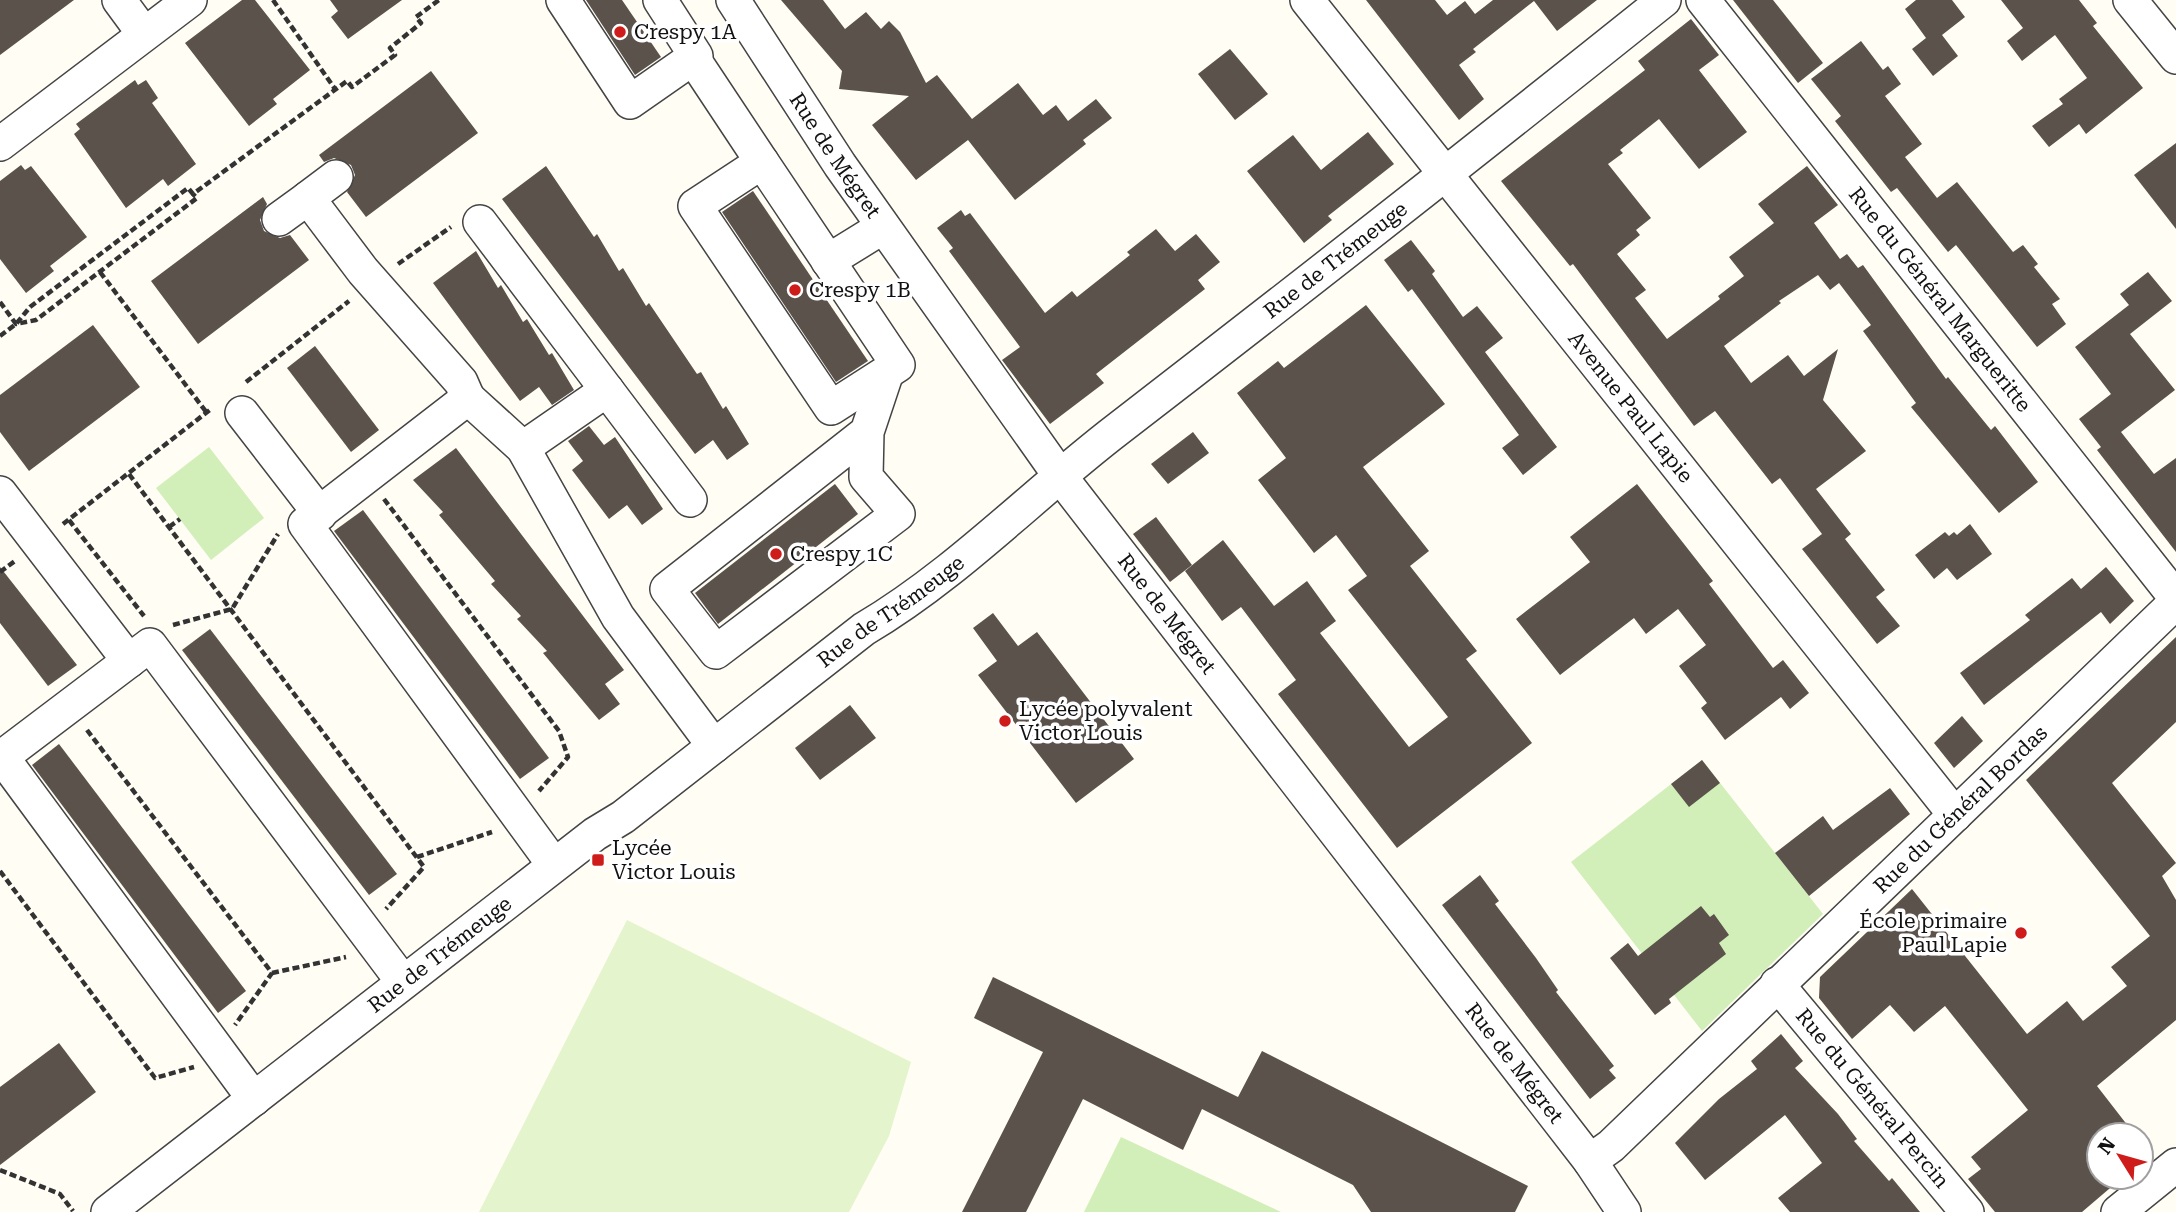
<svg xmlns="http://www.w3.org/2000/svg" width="2176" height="1212" font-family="'Roboto Serif',serif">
<rect width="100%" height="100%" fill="#fffdf4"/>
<!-- green -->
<g fill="#d2eeb9">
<path d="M209,447L264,518L211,560L156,488Z"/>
<path d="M1702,760L1823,914L1702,1031L1571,862Z"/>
<path d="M1121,1137L1281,1212H1084Z"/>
</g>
<!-- pitch -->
<path fill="#e4f4cc" d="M627,920L911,1062L889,1136L849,1212H479Z"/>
<!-- building -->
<g fill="#5b524c">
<path d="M0,0H74L0,55Z"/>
<path d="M242,0H255L310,70L273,99L277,104L249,126L185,43Z"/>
<path d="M330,0H402L348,39L331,17L338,11Z"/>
<path d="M586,0H622L661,57L635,75Z"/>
<path d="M781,0H823L845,29L866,12L881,29L889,21L900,32L926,83L937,75L972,119L1018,83L1043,115L1056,105L1068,121L1096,99L1112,118L1083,140L1086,144L1015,200L968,140L916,180L872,125L909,96L839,89L842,71Z"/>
<path d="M1366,0H1435L1447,15L1465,1L1475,14L1493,0H1597L1557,31L1534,1L1473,49L1476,52L1459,65L1484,99L1459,120Z"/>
<path d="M1733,0H1773L1823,63L1798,83Z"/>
<path d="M1916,0H1952L1965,17L1942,35L1958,56L1933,76L1912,49L1926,38L1905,9Z"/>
<path d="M2001,0H2079L2097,23L2093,26L2143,88L2086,134L2079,124L2049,147L2032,126L2063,104L2059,99L2087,78L2055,35L2022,61L2007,41L2023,28Z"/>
<path d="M1691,19L1719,55L1699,70L1747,132L1699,169L1659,119L1620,150L1623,153L1608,164L1651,218L1636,230L1640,235L1617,254L1646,290L1635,298L1667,339L1720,299L1718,296L1744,276L1729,257L1774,223L1758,204L1807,166L1838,205L1814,223L1840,259L1847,254L1858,268L1863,265L1946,379L1948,377L1991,430L1995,426L2038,482L1999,513L1911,407L1916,403L1863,331L1871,325L1839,283L1830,290L1818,275L1779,301L1781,303L1724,346L1751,383L1788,355L1804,376L1838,349L1823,400L1866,451L1816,489L1851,534L1845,539L1885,590L1876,597L1900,626L1877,644L1802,549L1822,534L1780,478L1772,484L1715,411L1694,426L1573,264L1570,266L1501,181L1645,70L1638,61Z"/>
<path d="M1861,41L1883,70L1888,66L1901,84L1885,96L1922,144L1905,157L1937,198L1957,182L2013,252L2023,245L2038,264L2034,267L2060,299L2052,304L2066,324L2037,347L1956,245L1948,252L1897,188L1891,192L1835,121L1841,116L1811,79Z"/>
<path d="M1230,49L1268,94L1235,120L1198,74Z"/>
<path d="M431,71L478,133L366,217L347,192L355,175L351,165L334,158L324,162L319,155Z"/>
<path d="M135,80L138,85L146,80L158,98L152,103L196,164L168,186L163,179L126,208L74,134L80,129L76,124Z"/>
<path d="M1368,132L1394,164L1328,216L1332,220L1304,243L1247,171L1293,135L1321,170Z"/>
<path d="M2176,143V229L2134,175Z"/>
<path d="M21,165L25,170L31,166L87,237L50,266L54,271L26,293L0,259V181Z"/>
<path d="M546,166L594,237L597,234L619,271L623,268L646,306L649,303L697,374L701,372L723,409L726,406L749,444L727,460L713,440L695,454L502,199Z"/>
<path d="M753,191L868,361L836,382L722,212Z"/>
<path d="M263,197L267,204L260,220L264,231L280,238L290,235L309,260L198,344L151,281Z"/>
<path d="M961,210L965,216L970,213L1045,313L1072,291L1077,297L1130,255L1127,252L1156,229L1175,251L1196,234L1220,262L1198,280L1205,289L1096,374L1104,383L1050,424L1002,360L1020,347L949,251L953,248L937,228Z"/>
<path d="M1411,240L1435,271L1432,274L1463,317L1477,306L1503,338L1485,352L1557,447L1523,475L1502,448L1519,435L1412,289L1408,292L1384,260Z"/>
<path d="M476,251L498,288L501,285L523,322L527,319L549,355L552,353L574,390L552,405L539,387L520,401L433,283Z"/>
<path d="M2148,272L2172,301L2130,334L2175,390L2121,432L2154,474L2176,458V552L2097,450L2101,447L2079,419L2111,394L2075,347L2129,305L2120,294Z"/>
<path d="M1366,305L1445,404L1363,467L1429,551L1410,566L1477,651L1466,659L1532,743L1397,848L1278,694L1296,680L1241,607L1222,621L1185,571L1223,540L1274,606L1307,581L1336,621L1320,633L1409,747L1448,717L1348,590L1367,576L1336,535L1314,553L1258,480L1286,458L1237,393L1278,361L1284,368Z"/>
<path d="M93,325L140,387L29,471L0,432V395Z"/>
<path d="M315,346L379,430L351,452L287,368Z"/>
<path d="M589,426L604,445L615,437L663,509L642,525L627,505L609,519L572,470L583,461L568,441Z"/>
<path d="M1193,432L1209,453L1168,484L1151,464Z"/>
<path d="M456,448L624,670L605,684L620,704L599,720L543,653L547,651L517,619L521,616L491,584L495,581L439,515L443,512L413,480Z"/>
<path d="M835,484L858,514L718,624L695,593Z"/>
<path d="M1637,484L1713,581L1709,584L1773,668L1783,660L1809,693L1790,709L1781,697L1725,740L1701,708L1707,703L1679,666L1706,645L1678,609L1646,634L1634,618L1560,675L1516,619L1590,562L1570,537Z"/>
<path d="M363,510L549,758L520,779L334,531Z"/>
<path d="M1156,517L1192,565L1170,582L1133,534Z"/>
<path d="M1970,524L1992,554L1957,580L1947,568L1934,579L1915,555L1945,532L1949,536L1954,532L1957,535Z"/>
<path d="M0,567L77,665L48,686L0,623Z"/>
<path d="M2106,567L2134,601L2110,624L2101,612L1984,705L1960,673L2030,620L2025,615L2072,578L2081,589Z"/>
<path d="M993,613L1018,646L1037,632L1134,759L1076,803L978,675L997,661L973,628Z"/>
<path d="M210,629L397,874L369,895L182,650Z"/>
<path d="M2176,637V722L2112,783L2176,863L2162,876L2176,900V1020L2097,1086L2135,1135H2099V1177H2123L2082,1212H1995L1968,1179L1981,1169L1971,1157L2028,1110L1945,1006L1914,1032L1890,1005L1852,1039L1819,998L1820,977L1912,889L2027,1034L2067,1001L2083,1021L2127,986L2111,967L2150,936L2026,780Z"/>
<path d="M850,705L876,738L820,780L795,748Z"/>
<path d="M1962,716L1983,741L1954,768L1934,743Z"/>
<path d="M59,744L246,991L218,1013L32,765Z"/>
<path d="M1702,760L1720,783L1689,807L1671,784Z"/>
<path d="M1890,788L1910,814L1809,896L1775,853L1823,816L1833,830Z"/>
<path d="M1480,875L1499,901L1495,904L1536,958L1558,990L1556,992L1614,1066L1609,1070L1616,1078L1590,1099L1442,905Z"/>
<path d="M1701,906L1710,917L1714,914L1729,935L1719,943L1726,954L1669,999L1671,1003L1655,1015L1610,958L1628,943L1638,956Z"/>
<path d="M993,977L1238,1097L1262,1051L1528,1186L1515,1212H1371L1353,1185L1202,1109L1183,1150L1083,1099L1026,1212H962L1043,1052L974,1018Z"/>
<path d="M1781,1034L1803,1061L1795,1068L1838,1114L1857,1139L1854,1141L1889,1181L1892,1178L1920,1212H1790L1778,1198L1822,1163L1785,1115L1705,1180L1675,1143L1719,1099L1757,1069L1751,1061Z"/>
<path d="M59,1043L96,1092L0,1165V1087Z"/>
</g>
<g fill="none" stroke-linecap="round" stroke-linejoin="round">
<!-- minor casing -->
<g stroke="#444" stroke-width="36">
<g id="minor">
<path d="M119,0L144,34"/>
<path d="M563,0L630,102L696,56L660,0"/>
<path id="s1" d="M733,0L840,165L1060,476L1590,1161L1624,1212"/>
<path id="s2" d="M1307,0L1955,815"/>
<path id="s3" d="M1703,0L2176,598"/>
<path d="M2130,0L2176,57"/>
<path d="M693,58L762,162"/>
<path d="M0,144L190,0"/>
<path d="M762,162L898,365L831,408L695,206Z"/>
<path d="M336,177L308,198L363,271L461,382L468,398"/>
<path d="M279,219L308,198"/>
<path d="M480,222L607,390"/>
<path d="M828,261L883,227"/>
<path d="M242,413L320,514"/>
<path d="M867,432L667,589L716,652L898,514L866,477L867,432L887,372"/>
<path d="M523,448L607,390L690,500"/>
<path d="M0,493L129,661"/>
<path d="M554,865L305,524L468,398L523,448L618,617L714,746"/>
<path id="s4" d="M1777,984L1967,1212"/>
<path d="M254,1099L2,757L150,645L403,982"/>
<path id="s5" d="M1590,1161L1611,1146L2176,602"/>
<path id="s6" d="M108,1212L595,834L623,817L864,629C957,574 1033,494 1118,429C1301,288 1483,145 1664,0"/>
<path d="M2118,1212L2176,1165"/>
</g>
</g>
<!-- path -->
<g stroke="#333" stroke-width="4.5" stroke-dasharray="7 3.5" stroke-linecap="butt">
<path d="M273,0L335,89"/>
<path d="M398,264L451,227"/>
<path d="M100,272L207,413"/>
<path d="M0,302L16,324L36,320L197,198L193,194"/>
<path d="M0,336L16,324L30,307L188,188L193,194L347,81L352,87L395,55L390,48L421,23L416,17L439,0"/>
<path d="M246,382L349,301"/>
<path d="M129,474L424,867L386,909"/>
<path d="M384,499L559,731L568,757L539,791"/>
<path d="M69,520L144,616"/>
<path d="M63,524L211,409"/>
<path d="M169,527L180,519"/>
<path d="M0,572L15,561"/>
<path d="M173,625L232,609L278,534"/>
<path d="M87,730L272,973L235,1025"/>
<path d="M417,857L492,832"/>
<path d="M0,871L155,1078L194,1067"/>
<path d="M272,973L346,957"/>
<path d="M0,1170L60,1194L73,1211"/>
</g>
<!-- minor -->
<use href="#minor" stroke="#fff" stroke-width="33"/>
</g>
<!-- markers -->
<g fill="#ce1c1b" stroke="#fff" stroke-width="2.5">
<circle cx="620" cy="32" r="7"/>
<circle cx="795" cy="290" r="7"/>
<circle cx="776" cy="554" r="7"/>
<circle cx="1005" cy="721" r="7"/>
<rect x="591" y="853" width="14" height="14" rx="3.5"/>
<circle cx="2021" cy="933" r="7"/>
</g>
<g text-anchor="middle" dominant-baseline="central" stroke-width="7" stroke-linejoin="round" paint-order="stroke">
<!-- poi labels -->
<g font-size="21" fill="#111" stroke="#fff" text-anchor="start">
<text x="634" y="32">Crespy 1A</text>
<text x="809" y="290">Crespy 1B</text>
<text x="790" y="554">Crespy 1C</text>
<text x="1019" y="709">Lycée polyvalent<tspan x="1019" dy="24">Victor Louis</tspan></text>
<text x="612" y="848">Lycée<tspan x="612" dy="24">Victor Louis</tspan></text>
<text x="2007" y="921" text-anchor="end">École primaire<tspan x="2007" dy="24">Paul Lapie</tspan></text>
</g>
<!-- street labels -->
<g font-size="21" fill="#111" stroke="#fff">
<text stroke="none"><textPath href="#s1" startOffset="186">Rue de Mégret</textPath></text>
<text stroke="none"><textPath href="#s6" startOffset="1554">Rue de Trémeuge</textPath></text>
<text stroke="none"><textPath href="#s3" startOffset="382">Rue du Général Margueritte</textPath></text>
<text stroke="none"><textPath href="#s2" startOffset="520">Avenue Paul Lapie</textPath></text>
<text stroke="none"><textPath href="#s6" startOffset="987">Rue de Trémeuge</textPath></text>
<text stroke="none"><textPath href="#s1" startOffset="752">Rue de Mégret</textPath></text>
<text stroke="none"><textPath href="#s5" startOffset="511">Rue du Général Bordas</textPath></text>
<text stroke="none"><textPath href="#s6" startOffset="420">Rue de Trémeuge</textPath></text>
<text stroke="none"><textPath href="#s1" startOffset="1320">Rue de Mégret</textPath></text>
<text stroke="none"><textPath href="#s4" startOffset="149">Rue du Général Percin</textPath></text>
</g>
</g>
<!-- north arrow -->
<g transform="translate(2120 1156) rotate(307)"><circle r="33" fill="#ffffff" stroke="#a0a0a0" stroke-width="2"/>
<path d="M0-5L12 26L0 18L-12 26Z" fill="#ce1c1b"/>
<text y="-10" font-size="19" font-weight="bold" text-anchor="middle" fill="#111111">N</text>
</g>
</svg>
